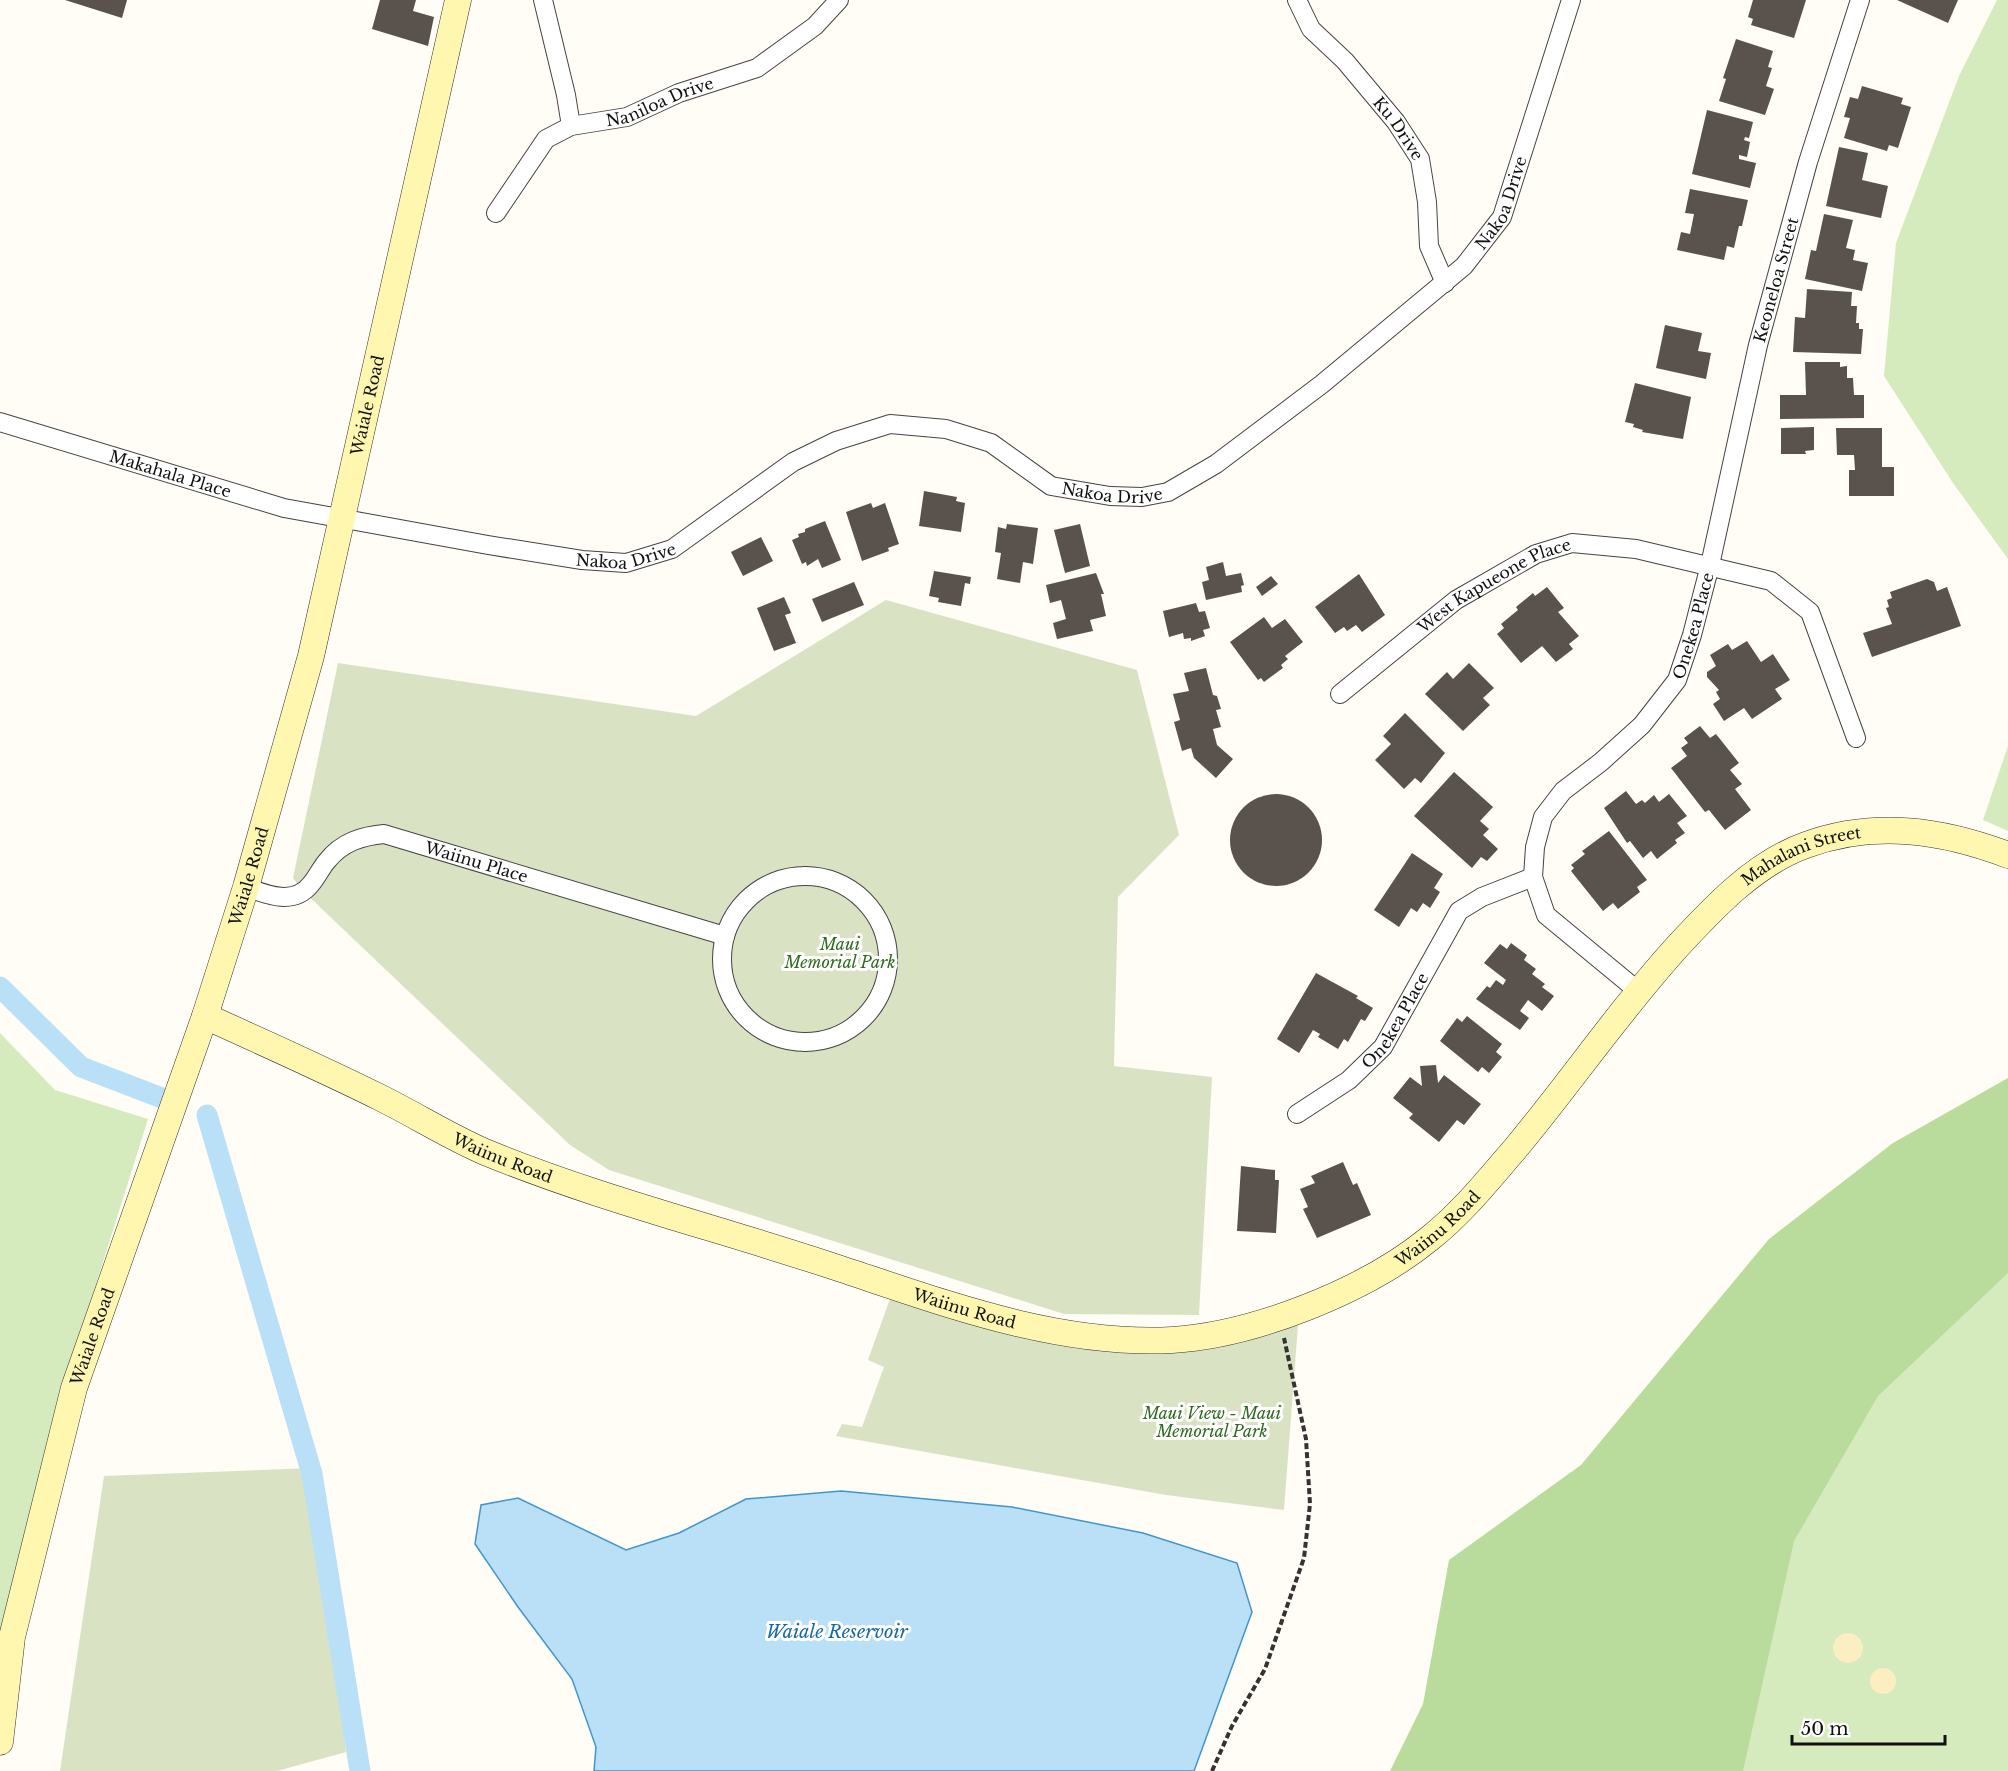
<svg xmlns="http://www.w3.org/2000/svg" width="2008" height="1771" font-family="'Libre Baskerville',serif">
<rect width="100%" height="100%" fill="#fffdf5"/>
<!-- green -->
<g fill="#d5ebbd">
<path d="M1997,0H2008V559L1953,483L1884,376L1896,243L1959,76Z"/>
<path d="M2008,746V831L1983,820Z"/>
<path d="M0,1033L55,1090L148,1119L64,1386L0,1659Z"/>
<path d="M2008,1132V1771H1712L1762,1521Z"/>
</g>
<!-- forest -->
<path fill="#b9dc9c" d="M2008,1078V1273L1878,1396L1794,1541L1743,1771H1390L1423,1704L1449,1560L1581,1465L1769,1239L1893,1143Z"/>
<!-- sand -->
<g fill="#fbeec1">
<circle cx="1848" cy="1648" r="15"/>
<circle cx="1883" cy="1681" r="13"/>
</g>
<!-- cemetery -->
<g fill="#d9e3c4">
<path d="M886,600L1137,670L1179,835L1118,897L1114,1066L1212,1077L1199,1315L1064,1314L609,1170L570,1145L303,891L293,878L338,663L696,716Z"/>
<path d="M891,1296L1030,1340L1089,1349L1230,1341L1298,1325L1284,1510L1166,1495L836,1436L842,1424L862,1427L884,1367L868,1360Z"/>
<path d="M313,1468L346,1752L277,1771H60L104,1476Z"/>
</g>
<!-- water -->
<path fill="#b9e0f7" stroke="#3f96cf" stroke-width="1.5" d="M841,1491L1012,1507L1143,1533L1237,1563L1252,1612L1194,1771H594L596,1747L572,1679L518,1607L475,1544L481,1505L518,1498L626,1550L679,1533L746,1499Z"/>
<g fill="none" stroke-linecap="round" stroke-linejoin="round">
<!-- canal -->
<g stroke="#b9e0f7" stroke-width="21">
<path d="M0,987L81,1067L162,1098"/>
<path d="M207,1115L312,1474L360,1771"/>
</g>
</g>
<!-- building -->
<g fill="#5a524d">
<path d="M65,0H127L122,18Z"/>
<path d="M380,0H416L413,11L434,17L428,46L372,29Z"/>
<path d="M1753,0H1806L1794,38L1751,25L1753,19L1748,17Z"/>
<path d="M1897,0H1958L1948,23Z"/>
<path d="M1736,39L1773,51L1768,67L1772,68L1766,86L1774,89L1765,115L1719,101L1726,79L1723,78Z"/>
<path d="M1862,86L1903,98L1901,104L1911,107L1898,148L1889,145L1887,151L1844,138L1850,118L1844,117L1850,97L1858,99Z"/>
<path d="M1707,110L1753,122L1749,138L1745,137L1744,140L1750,142L1747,157L1739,155V159L1756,163L1750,188L1692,174Z"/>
<path d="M1839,147L1868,153L1862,180L1888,186L1881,218L1826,206Z"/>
<path d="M1690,189L1748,200L1742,226H1739L1734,248L1727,246L1724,260L1677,250L1681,232L1690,234L1694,214L1685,213Z"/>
<path d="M1824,214L1853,220L1846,248L1855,250L1853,260L1868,263L1862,291L1805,279L1811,250L1816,251Z"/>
<path d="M1807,289L1852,292L1851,306H1857L1856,323H1859V329H1863L1861,354L1793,352L1795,317L1805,318Z"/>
<path d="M1665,325L1702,333L1698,351L1711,353L1706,379L1656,368Z"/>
<path d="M1805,362H1840V367L1847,366V378H1853L1854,395H1864V418L1780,419V395H1806Z"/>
<path d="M1635,383L1691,397L1683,439L1642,432L1643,430L1633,427L1634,424L1625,422Z"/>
<path d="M1814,427V450L1805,451L1806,454H1781V428Z"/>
<path d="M1836,428H1882V467H1894V496H1849V470H1855L1854,455H1837Z"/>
<path d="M924,491L957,497L956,501L965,503L961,532L919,526Z"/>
<path d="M871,503L873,508L885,503L899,544L888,548L889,551L862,561L846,512Z"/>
<path d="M825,521L841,560L822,568L818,559L807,566L806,562L802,564L792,540L799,537L798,534L805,532V529Z"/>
<path d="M1007,524L1038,528L1033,564L1023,562L1020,583L997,579L1001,553L995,552L998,527L1006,529Z"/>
<path d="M1080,524L1090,566L1065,573L1054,530Z"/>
<path d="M761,537L773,561L743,576L731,552Z"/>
<path d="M1223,562L1226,576L1241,573L1244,585L1241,586L1242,592L1206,600L1202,582L1209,580L1206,567Z"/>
<path d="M934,571L971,577L970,584L965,583L961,606L938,602L939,598L929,596Z"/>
<path d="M1096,573L1104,594H1101L1106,616L1090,620L1093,631L1057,639L1053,623L1066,619L1061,600L1050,603L1046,585Z"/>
<path d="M1359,574L1385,615L1362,632L1356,625L1347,631L1344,627L1335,633L1315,607Z"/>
<path d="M1271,576L1278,584L1262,596L1256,587Z"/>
<path d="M1927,579L1934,582L1937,591L1947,587L1961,626L1872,657L1863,633L1892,624L1886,608L1889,607L1887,600L1892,598L1890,592Z"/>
<path d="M854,582L864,605L822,622L812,599Z"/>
<path d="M1547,587L1564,608L1558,612L1579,636L1569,644L1573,649L1556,662L1542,646L1521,663L1497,634L1504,628L1501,624L1518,610L1516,607L1533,593L1535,596Z"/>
<path d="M784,597L791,613L785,615L796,643L774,651L757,608Z"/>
<path d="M1196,603L1199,612L1205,611L1210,628L1203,630L1205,636L1191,641V638L1184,639L1183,633L1169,637L1163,611Z"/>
<path d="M1264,617L1272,628L1285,619L1303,642L1285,656L1288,659L1281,665L1283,668L1264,682L1261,678L1258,680L1230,642Z"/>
<path d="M1747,641L1761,662L1773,654L1790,680L1775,689L1782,699L1752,719L1744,708L1724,721L1713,704L1720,699L1716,692L1719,690L1707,677V672L1716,666L1710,655L1728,644L1732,650Z"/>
<path d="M1469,663L1494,688L1483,698L1490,705L1463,731L1425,694L1447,672L1453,679Z"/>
<path d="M1206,668L1213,695L1217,696L1221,709L1216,710L1221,727L1213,729L1217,745L1233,759L1216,778L1194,758L1191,748L1182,751L1174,722L1180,720L1173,694L1189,691L1184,673Z"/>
<path d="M1405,713L1445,753L1421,783L1415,778L1404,789L1375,760L1391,744L1383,736Z"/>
<path d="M1700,726L1710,738L1716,734L1739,763L1730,770L1742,784L1735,789L1751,810L1725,830L1709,810L1705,812L1671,768L1687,756L1681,748L1688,743L1684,738Z"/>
<path d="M1454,772L1493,807L1480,821L1489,829L1483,835L1498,849L1487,861L1481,857L1472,868L1414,816Z"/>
<path d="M1626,791L1636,804L1642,800L1645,803L1654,795L1659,802L1669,794L1687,816L1677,823L1685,833L1675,840L1677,843L1657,859L1651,851L1643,858L1630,841L1627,843L1604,808Z"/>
<circle cx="1276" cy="840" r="46"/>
<path d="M1609,831L1647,880L1637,887L1640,892L1618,909L1613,903L1603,911L1571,871L1574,868L1571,865L1585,854L1582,851Z"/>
<path d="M1412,853L1443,874L1434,888L1440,892L1430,908L1423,903L1417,912L1411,908L1399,927L1374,910Z"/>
<path d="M1511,943L1527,955L1524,960L1536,969L1532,974L1545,984L1542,987L1554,996L1542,1011L1528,1000L1520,1011L1529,1018L1520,1030L1476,999L1487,986L1490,988L1496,980L1503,985L1506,980L1484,963L1500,944L1507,949Z"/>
<path d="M1316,973L1358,996L1356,998L1373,1008L1365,1021L1361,1019L1348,1042L1344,1039L1338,1049L1318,1037L1320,1034L1313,1030L1299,1053L1277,1039Z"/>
<path d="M1467,1016L1502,1044L1496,1052L1502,1057L1489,1073L1482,1067L1478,1072L1440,1041L1457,1018L1462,1022Z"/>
<path d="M1436,1065L1438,1083L1444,1075L1481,1104L1464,1125L1457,1120L1439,1142L1409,1118L1413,1114L1393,1098L1410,1077L1422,1086L1420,1066Z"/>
<path d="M1343,1162L1353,1185L1357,1183L1371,1215L1317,1238L1303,1209L1308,1207L1300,1189L1315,1183L1311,1176Z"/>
<path d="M1241,1166L1275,1170V1180H1279L1276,1233L1237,1231Z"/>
</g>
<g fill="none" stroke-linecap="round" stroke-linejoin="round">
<!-- street casing -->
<g stroke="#444" stroke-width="20">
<g id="street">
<path d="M543,0L566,95L571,126"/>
<path id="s1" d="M1297,0L1311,29L1345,61L1396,122L1420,159L1427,202L1429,246L1445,283"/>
<path id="s2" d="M496,213L546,139L571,126L627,117L679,93L757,68L815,26L839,0"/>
<path id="s3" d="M0,422L284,508L488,545L582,560L626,563L672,549L793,462L836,441L890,424L946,429L991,443L1051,486L1110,496L1142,497L1168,492L1216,464L1322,384L1464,266L1502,217L1571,0"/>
<path id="s4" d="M1340,694L1456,600L1536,554L1572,543L1636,549L1771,581L1810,612L1856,738"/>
<circle cx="805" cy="959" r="83"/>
<path id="s5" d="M246,887C267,895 294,906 311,884C317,877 321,868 327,861C342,842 362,836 384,834L725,936"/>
<path id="s6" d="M1638,991L1546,915L1533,877L1535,847L1543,817L1563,791L1601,762L1642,725L1677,680L1692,635L1710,565L1758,345L1808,162L1860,0"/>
<path id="s7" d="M1297,1114L1349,1080L1383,1047L1459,911L1482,897L1533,877"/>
</g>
</g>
<!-- secondary casing -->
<g stroke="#333" stroke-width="27">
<g id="secondary">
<path id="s8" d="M205,1016C264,1043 325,1070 383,1099C417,1116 450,1137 485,1152C597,1198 714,1227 829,1265C939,1301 1054,1346 1172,1340C1254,1335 1365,1291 1429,1239C1462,1213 1488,1180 1515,1149C1570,1083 1619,1011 1677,947C1713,908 1755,863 1806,845C1874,820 1942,830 2008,855"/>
<path id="s9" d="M0,1742L12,1637L74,1388L205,1016L246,887L311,656L458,0"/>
</g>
</g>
<!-- path -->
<path stroke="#333" stroke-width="4" stroke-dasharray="6 3" stroke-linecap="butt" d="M1212,1771L1232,1726L1265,1669L1304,1558L1310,1504L1306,1439L1284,1338"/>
<!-- street -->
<use href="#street" stroke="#fff" stroke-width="18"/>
<!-- secondary -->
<use href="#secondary" stroke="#fff6b0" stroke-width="26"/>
</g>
<g text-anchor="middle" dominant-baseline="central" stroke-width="6" stroke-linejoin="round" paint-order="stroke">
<!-- street labels -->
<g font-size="16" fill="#111" stroke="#fff">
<text stroke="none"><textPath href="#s2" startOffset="210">Naniloa Drive</textPath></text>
<text stroke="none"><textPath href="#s1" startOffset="165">Ku Drive</textPath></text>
<text stroke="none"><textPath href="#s3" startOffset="1688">Nakoa Drive</textPath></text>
<text stroke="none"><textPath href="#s6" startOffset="826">Keoneloa Street</textPath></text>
<text stroke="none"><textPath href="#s9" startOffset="1389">Waiale Road</textPath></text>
<text stroke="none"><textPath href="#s3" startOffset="178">Makahala Place</textPath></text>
<text stroke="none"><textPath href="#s3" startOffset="1184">Nakoa Drive</textPath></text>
<text stroke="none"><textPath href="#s3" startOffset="644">Nakoa Drive</textPath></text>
<text stroke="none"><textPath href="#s4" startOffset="190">West Kapueone Place</textPath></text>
<text stroke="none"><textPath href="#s6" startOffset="470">Onekea Place</textPath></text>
<text stroke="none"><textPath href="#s8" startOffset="1848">Mahalani Street</textPath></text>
<text stroke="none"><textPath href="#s5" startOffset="260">Waiinu Place</textPath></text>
<text stroke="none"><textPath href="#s9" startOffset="903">Waiale Road</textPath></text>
<text stroke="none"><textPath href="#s7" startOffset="138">Onekea Place</textPath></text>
<text stroke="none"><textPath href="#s8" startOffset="330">Waiinu Road</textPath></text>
<text stroke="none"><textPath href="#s8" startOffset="1320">Waiinu Road</textPath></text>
<text stroke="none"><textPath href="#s8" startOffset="816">Waiinu Road</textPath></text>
<text stroke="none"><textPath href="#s9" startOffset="417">Waiale Road</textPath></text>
</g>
<!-- park labels -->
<g font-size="16" font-style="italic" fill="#2f6b1f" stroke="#fff">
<text x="840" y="944">Maui<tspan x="840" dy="18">Memorial Park</tspan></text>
<text x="1212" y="1413">Maui View - Maui<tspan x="1212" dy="18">Memorial Park</tspan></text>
</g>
<!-- water labels -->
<g font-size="18" font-style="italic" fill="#1768a6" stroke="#fff">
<text x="837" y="1632">Waiale Reservoir</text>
</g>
</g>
<!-- scale -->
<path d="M1792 1735v9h153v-9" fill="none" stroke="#111111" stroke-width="3"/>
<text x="1801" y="1735" font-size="18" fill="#111111" stroke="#ffffff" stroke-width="4.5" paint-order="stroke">50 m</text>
</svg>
